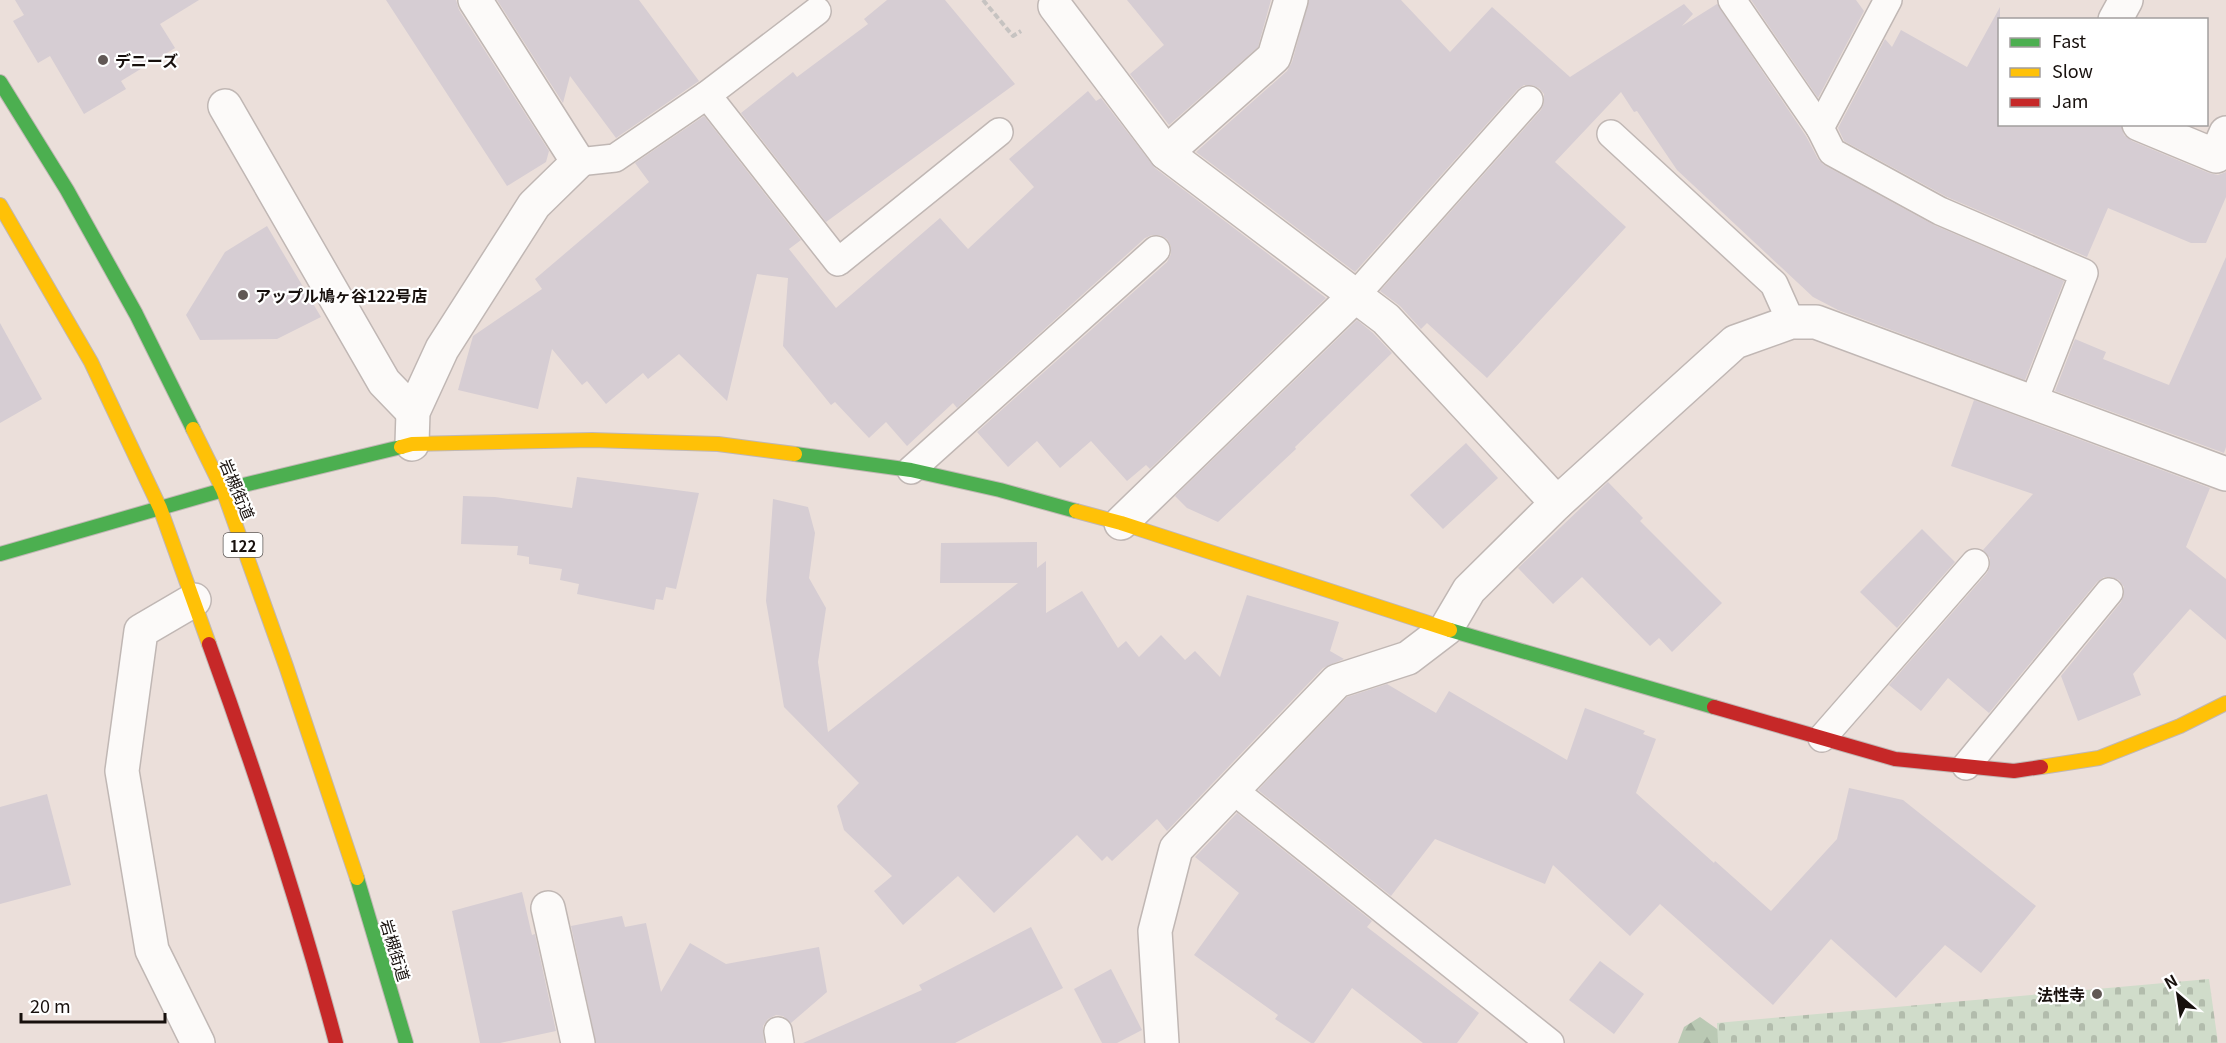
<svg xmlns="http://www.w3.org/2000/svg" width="2226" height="1043" font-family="Georgia,'Noto Sans JP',serif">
<defs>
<pattern id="forest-firs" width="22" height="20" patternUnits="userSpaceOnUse" patternTransform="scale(1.5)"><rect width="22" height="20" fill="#bac9b4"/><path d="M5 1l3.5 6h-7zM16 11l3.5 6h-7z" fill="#9fac9a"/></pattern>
<pattern id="cemetery-stones" width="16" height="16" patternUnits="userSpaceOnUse" patternTransform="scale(1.5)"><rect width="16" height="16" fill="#d0dcca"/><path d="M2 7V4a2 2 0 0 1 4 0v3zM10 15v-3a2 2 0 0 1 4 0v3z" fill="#b2bcac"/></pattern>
</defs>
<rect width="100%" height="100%" fill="#ebdfda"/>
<!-- forest -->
<path fill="url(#forest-firs)" d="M1700,1017L1730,1038L1729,1043H1678L1684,1027Z"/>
<!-- cemetery -->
<path fill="url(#cemetery-stones)" d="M2209,979L2218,1043H1718L1717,1023Z"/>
<!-- building -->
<g fill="#d6cdd3">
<path d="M15,0H199L160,24L175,48L121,81L126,89L84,114L50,56L38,63L13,21L24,15Z"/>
<path d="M386,0H456L459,10L549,151L546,162L507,186Z"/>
<path d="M497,0H639L699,81L616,138L570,76L563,103Z"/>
<path d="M887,0H945L1015,84L826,222L741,113L793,72L797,77L868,24L864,19Z"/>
<path d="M1127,0H1271L1258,47L1169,125L1130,74L1164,45Z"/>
<path d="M1309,0H1401L1450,52L1492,7L1570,77L1684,4L1693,14L1682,26L1717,4L1806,136L1818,159L1824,165L1934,225L2064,281L2025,380L1838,310L1813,297L1677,170L1637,111L1634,112L1621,92L1555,162L1626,227L1487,378L1427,323L1421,329L1400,306L1380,291L1541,110L1544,103V94L1539,88L1532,85H1524L1517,90L1355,272L1196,152L1287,71L1292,62Z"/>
<path d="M1751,0H1856L1864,11L1818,98Z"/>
<path d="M2000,7V124H2121L2124,135L2132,141L2209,173L2218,175L2226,172V197L2206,243H2191L2108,208L2087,257L1947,197L1844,141L1838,128L1885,39L1892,47L1901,30L1967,67Z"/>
<path d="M1088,91L1096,101L1101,98L1155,168L1326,298L1150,469L1146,465L1127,481L1091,441L1060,468L1037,441L1008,467L977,432L1167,262L1171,254V246L1167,239L1160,235H1152L1145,238L957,408L953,403L907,446L886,422L869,438L835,402L831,405L783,346L788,278L757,274L727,401L679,354L648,379L643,373L606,404L587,381L582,385L552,349L538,409L458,390L473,336L542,289L535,279L649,182L635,163L704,116L801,240L789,249L836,308L940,218L968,249L1034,187L1009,159Z"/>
<path d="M267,226L321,317L277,339L200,340L186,315L225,252Z"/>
<path d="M2226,257V447L2224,453L2055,391L2075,339L2106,352L2103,359L2169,385Z"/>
<path d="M1357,320L1373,333L1392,353L1295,447L1296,449L1218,522L1187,508L1175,496Z"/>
<path d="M0,323L42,399L0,423Z"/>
<path d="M1974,400L2210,488L2186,547L2226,579V640L2190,609L2133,674L2141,695L2078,721L2061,676L2121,602L2124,595V587L2119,580L2112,577H2104L2097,582L1989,713L1948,678L1921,711L1889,685L1987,573L1990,567V558L1983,550L2033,494L1951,466Z"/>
<path d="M1466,443L1498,478L1443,529L1410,495Z"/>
<path d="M577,477L699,493L676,589L666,587L663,600L656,599L654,610L577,594L579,584L560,580L562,569L529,564V557L517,555L518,546L461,544L463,496L495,497L572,508Z"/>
<path d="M1608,482L1643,518L1640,521L1722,603L1672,652L1659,638L1650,646L1582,577L1553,604L1518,568Z"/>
<path d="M773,499L808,507L815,533L809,578L826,608L818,662L828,732L1018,583H940L941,543L1037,542V568L1046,561V613L1082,591L1118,648L1126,641L1139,657L1161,635L1185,660L1195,651L1220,677L1247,595L1339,622L1330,651L1344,659L1323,668L1167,831L1157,819L1112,861L1107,856L1102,861L1077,835L994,913L958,876L903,925L874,891L892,876L844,830L837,806L859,783L784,707L766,601Z"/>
<path d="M1922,529L1955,562L1897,628L1860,592Z"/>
<path d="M1387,684L1436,713L1449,691L1567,760L1585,708L1645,731L1643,734L1656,739L1636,793L1714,863L1715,861L1771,911L1837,839L1849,788L1903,800L2036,906L1981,973L1945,945L1896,998L1831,939L1773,1005L1660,904L1630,936L1553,865L1545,884L1435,839L1391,896L1258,790L1347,697Z"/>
<path d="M47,794L71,885L0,904V807Z"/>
<path d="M1237,813L1372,921L1367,927L1479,1013L1457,1043H1423L1352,988L1314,1043H1311L1275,1019L1278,1015L1194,955L1239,893L1195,857Z"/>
<path d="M522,892L532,935L535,934L556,1031L500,1043H480L452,911Z"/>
<path d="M622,916L625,927L646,923L661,992L690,943L726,964L819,947L827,992L791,1023L783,1016L776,1015L768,1019L763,1026L764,1043H596L571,926Z"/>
<path d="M1031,927L1063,988L955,1043H803L922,990L919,985Z"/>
<path d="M1600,961L1644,994L1614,1034L1569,1000Z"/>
<path d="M1111,969L1142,1030L1117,1043H1102L1074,989Z"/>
</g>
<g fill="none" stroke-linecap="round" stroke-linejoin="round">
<!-- lane casing -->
<g stroke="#c0b7b4" stroke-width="30">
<g id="lane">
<path d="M1732,0L1820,128L1832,152L1940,211L2084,273L2033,403"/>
<path d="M707,95L838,262L999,132"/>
<path d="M1820,128L1888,0"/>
<path d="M1611,134L1774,284L1791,322"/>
<path d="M578,162L615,158L707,95L817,11"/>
<path d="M1355,296L1529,100"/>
<path d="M911,470L1156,250"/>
<path d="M1822,738L1975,563"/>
<path d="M1966,766L2109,592"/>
<path d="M1233,790L1550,1043"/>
<path d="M778,1031L780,1043"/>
</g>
</g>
<!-- street casing -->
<g stroke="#c0b7b4" stroke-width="36">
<g id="street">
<path d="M1055,6L1166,153L1386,319L1557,503"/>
<path d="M2115,20L2126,0"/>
<path d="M225,106L384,382L413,412"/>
<path d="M2139,124L2216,156L2226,133"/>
<path d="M1166,153L1274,57L1291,0"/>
<path d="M412,444L413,412L442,349L534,205L578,162L475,0"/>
<path d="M1121,523L1355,296"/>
<path d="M194,600L141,631L122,771L152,950L198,1043"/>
<path d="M548,908L578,1043"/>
<path d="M1162,1043L1155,931L1176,849L1337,681L1408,658L1446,629L1469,590L1557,503L1735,342L1791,322H1816L2226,474"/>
</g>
</g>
<!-- fast casing -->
<g stroke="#c0b7b4" stroke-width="16">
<g id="fast">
<path d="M0,82L67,190L136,314L193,429"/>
<path d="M795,454L911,470L1000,490L1076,511"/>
<path d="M0,554L223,490L401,447"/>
<path d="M1450,630L1714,707"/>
<path d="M357,878L406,1043"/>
</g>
</g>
<!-- slow casing -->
<g stroke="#c0b7b4" stroke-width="16">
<g id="slow">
<path d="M0,205L91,362L160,508L209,644"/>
<path d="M193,429L223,490L286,666L357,878"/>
<path d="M401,447L412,444L592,440L718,444L795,454"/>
<path d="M1076,511L1121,523L1450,630"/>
<path d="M2041,767L2099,758L2180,726L2226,703"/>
</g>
</g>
<!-- jam casing -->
<g stroke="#c0b7b4" stroke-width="16">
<g id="jam">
<path d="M209,644C257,776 300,908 336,1043"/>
<path d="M1714,707L1895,759L2014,771L2041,767"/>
</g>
</g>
<!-- path -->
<path stroke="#c6c3c1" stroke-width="4" stroke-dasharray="6 3" stroke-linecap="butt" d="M983,0L1013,36L1021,31"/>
<!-- lane -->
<use href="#lane" stroke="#fcfaf9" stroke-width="27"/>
<!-- street -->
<use href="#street" stroke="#fcfaf9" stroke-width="33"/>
<!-- fast -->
<use href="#fast" stroke="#4caf50" stroke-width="14"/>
<!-- slow -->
<use href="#slow" stroke="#ffc107" stroke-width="14"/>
<!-- jam -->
<use href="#jam" stroke="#c62828" stroke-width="14"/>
</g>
<!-- markers -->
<g fill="#615855" stroke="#fff" stroke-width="2">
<circle cx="103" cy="60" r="6"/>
<circle cx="243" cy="295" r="6"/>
<circle cx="2097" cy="994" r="6"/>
</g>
<g text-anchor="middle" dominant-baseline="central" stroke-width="4.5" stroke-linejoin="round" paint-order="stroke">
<!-- shield labels -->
<rect fill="#fff" stroke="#5d5856" stroke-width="1.5" x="223.5" y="533" width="39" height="24" rx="4.5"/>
<g font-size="15" font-weight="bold" fill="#17100d">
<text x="243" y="545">122</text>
</g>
<!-- poi labels -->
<g font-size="16" font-weight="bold" fill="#17100d" stroke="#fff" text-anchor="start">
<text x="115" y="60">デニーズ</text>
<text x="255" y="295">アップル鳩ヶ谷122号店</text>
<text x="2085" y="994" text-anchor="end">法性寺</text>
</g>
<!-- street labels -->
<g font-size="16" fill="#17100d" stroke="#fff">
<text transform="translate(238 489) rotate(67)">岩槻街道</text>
<text transform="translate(396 950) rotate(73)">岩槻街道</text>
</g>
</g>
<!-- legend -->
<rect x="1998" y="18" width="210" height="108" fill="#ffffff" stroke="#a29f9e" stroke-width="1.5"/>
<rect x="2010" y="38" width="30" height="9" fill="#4caf50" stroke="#a29f9e" stroke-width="1.5"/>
<text x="2052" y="48" font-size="18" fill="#17100d">Fast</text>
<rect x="2010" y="68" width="30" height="9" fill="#ffc107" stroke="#a29f9e" stroke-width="1.5"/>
<text x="2052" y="78" font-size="18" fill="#17100d">Slow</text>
<rect x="2010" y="98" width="30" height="9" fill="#c62828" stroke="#a29f9e" stroke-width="1.5"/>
<text x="2052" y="108" font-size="18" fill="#17100d">Jam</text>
<!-- north arrow -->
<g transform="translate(2178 995) rotate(331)" stroke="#ffffff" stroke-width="4.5" paint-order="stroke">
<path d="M0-4.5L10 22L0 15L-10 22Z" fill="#17100d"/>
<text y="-9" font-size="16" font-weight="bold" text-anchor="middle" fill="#17100d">N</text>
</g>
<!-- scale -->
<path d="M21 1013v9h144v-9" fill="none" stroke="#17100d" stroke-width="3"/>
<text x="30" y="1013" font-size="18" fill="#17100d" stroke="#ffffff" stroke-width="4.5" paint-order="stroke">20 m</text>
</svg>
